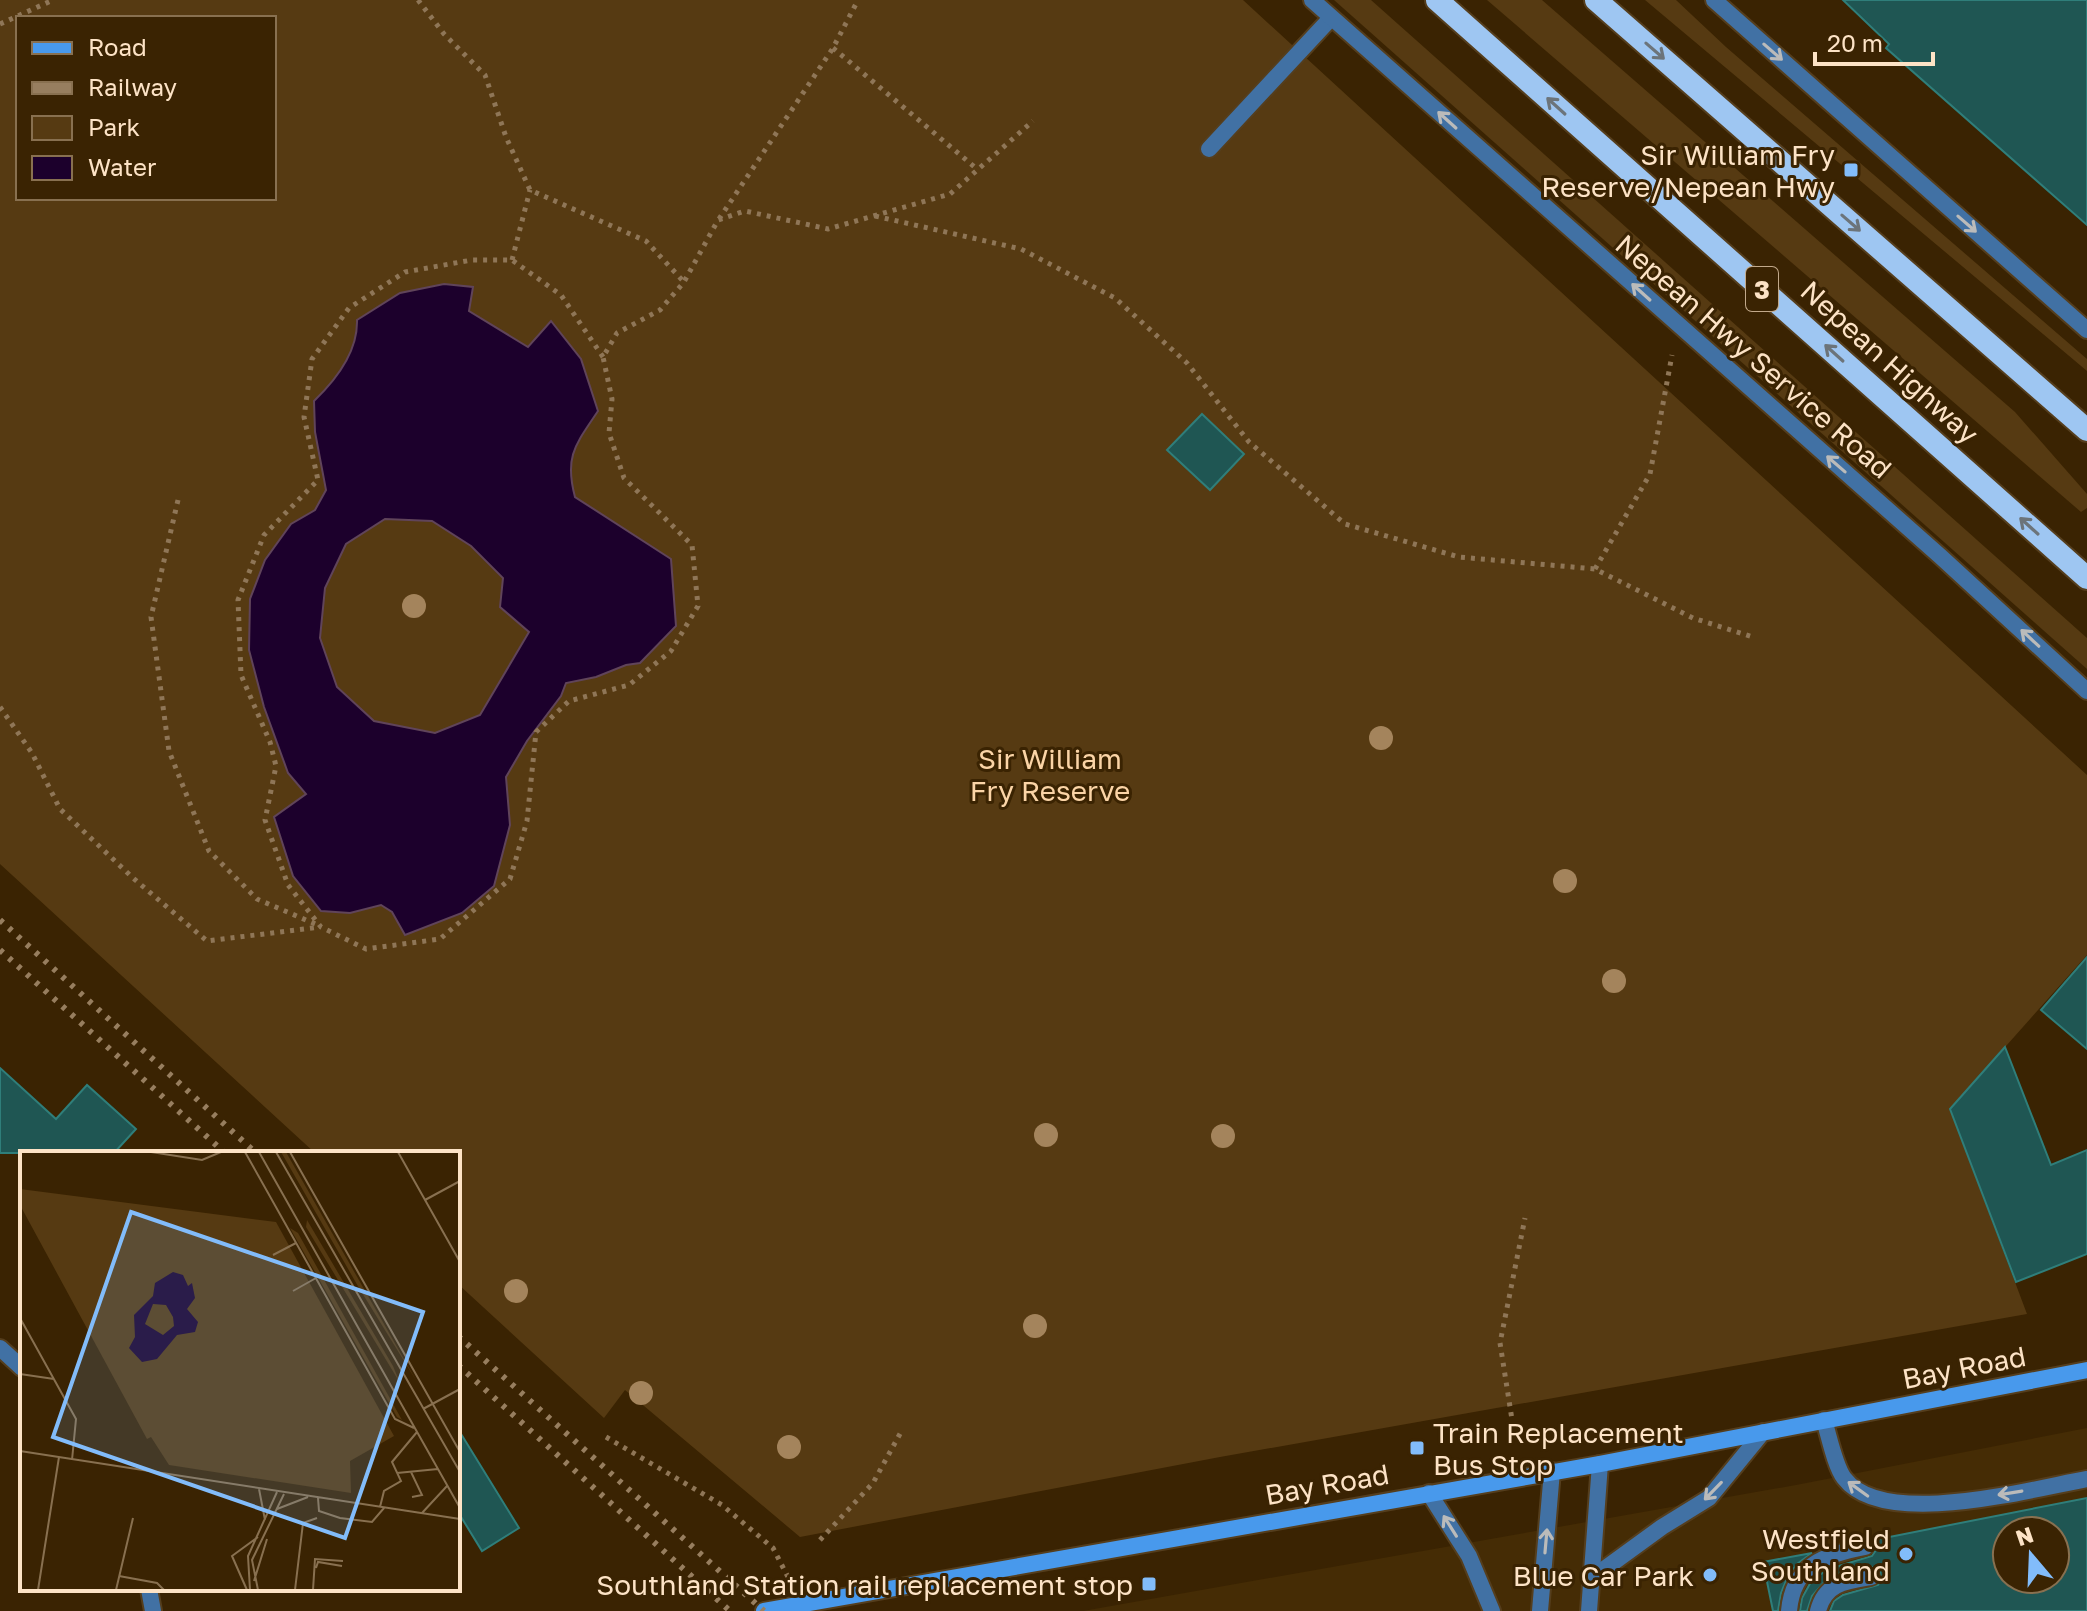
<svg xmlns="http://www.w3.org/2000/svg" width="2087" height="1611" font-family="'Golos Text',sans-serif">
<rect width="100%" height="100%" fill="#3a2302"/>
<!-- built -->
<path fill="#452c05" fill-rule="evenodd" d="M2087,1428V1611H1083L1796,1485ZM2007,1531H2055V1579H2007Z"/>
<!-- green -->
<g fill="#563a12" fill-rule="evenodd">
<path d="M0,0H1243L2087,775V955L1950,1109L2027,1314L1220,1457L800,1537L625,1390L604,1418L458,1284V1153H315L0,864ZM18,18H274V198H18Z"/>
<path d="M1334,0H1371L2087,638V669Z"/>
<path d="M1487,0H1542L2015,412L2087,494V508L2081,512Z"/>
<path d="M1645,0H1676L1726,47L2087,359V371Z"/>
</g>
<!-- water -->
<path fill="#1c002c" stroke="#60445a" stroke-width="2" fill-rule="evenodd" d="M444,284L473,287L469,311L528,347L551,321L581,359L598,411C576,444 564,456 575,497L671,559L676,626L640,663L626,665L596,677L566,683L561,696L527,741L506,777L510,825L494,886L462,913L405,935L392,912L381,905L350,913L321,911L293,876L274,817L306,794L288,773L264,707L249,650L250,599L265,560L291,524L315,510L326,490L315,432L314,401C337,379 358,352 357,320L400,293ZM385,519L432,521L471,546L503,578L500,607L529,632L480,715L435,733L374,721L337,687L320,638L325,588L346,544Z"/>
<!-- building -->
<g fill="#1f5653" stroke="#2f7e7a" stroke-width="2" fill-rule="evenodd">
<path d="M1843,0H2087V225L1886,48L1889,44Z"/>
<path d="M1202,414L1244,454L1210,490L1167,450Z"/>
<path d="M2087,957V1049L2041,1010Z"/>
<path d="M2005,1047L2051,1165L2087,1150V1254L2016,1282L1950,1109Z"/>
<path d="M0,1068L56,1119L87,1085L136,1129L114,1153H0Z"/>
<path d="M458,1429L519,1528L482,1551L458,1512Z"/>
<path d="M2087,1498V1611H1830L1834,1601L1843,1595L1878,1585L1881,1580L1880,1571L1870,1566L1842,1572L1826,1580L1812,1596L1807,1611H1800L1802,1598L1812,1580L1829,1569L1872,1556L1876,1550L1874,1540ZM2007,1531H2055V1579H2007Z"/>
<path d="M1812,1553L1797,1564L1788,1576L1781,1593L1778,1611H1773L1763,1562Z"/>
</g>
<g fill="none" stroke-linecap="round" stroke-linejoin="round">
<!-- service casing -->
<g stroke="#553e1d" stroke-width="20">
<g id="service">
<path d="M1209,149L1331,18"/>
<path d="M1824,1420C1829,1436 1835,1466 1844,1478C1883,1530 2031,1489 2087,1479"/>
<path d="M1429,1493L1469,1556L1492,1611"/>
<path d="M1592,1578L1662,1527L1709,1498L1763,1432"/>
<path d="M1540,1611L1552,1471"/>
<path d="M1589,1611L1600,1464"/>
<path d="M1789,1611C1793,1565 1824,1555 1865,1547"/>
<path d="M1818,1611C1825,1583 1846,1581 1871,1577"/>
</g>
</g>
<!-- minor casing -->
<g stroke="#553e1d" stroke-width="20">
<g id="minor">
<path d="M1312,0L1940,556L2087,691"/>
<path d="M1714,0L2087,330"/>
<path d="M0,1348L22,1368"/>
<path d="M149,1589L153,1611"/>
</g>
</g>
<!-- secondary casing -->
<g stroke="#553e1d" stroke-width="20">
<path id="secondary" d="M764,1611L1600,1464L2087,1370"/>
</g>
<!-- trunk casing -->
<g stroke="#553e1d" stroke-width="26">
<g id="trunk">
<path d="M1437,0L2087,578"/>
<path d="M1596,0L2087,430"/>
</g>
</g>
<!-- path -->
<g stroke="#8f7657" stroke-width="5" stroke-dasharray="4 6" stroke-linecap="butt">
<path d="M418,0L444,34L485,75L506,137L530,190L646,241L684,282"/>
<path d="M0,24L53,0"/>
<path d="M833,48L977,169"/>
<path d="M875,216L1021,249L1115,298L1187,363L1249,442L1345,524L1459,557L1595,569L1693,618L1753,637"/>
<path d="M719,219L833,48L858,0"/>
<path d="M512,260L530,190"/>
<path d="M603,357L561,295L512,260H472L405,272L349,308L312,359L304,417L318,480L264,535L238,600L241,675L270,742L276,766L265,820L288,885L321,927L366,949L440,939L510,879L527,821L536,732L569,701L629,685L671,651L698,606L692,545L624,478L609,433L612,399L603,357L617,333L660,310L684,282L718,220L745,211L828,229L950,194L1033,121"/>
<path d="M178,500L151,617L169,751L209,851L257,899L320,926"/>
<path d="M1595,569L1650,474L1672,355"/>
<path d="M0,707L32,753L60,809L133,878L207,941L320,927"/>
<path d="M1513,1426L1500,1343L1525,1218"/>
<path d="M606,1437L722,1505L773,1548L789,1579"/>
<path d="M820,1540L873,1483L901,1432"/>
</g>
<!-- service -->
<use href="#service" stroke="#4171a4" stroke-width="16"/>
<!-- minor -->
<use href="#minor" stroke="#4171a4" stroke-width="16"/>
<!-- secondary -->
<use href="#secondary" stroke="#4899ec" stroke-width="16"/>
<!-- trunk -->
<use href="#trunk" stroke="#9ec6f2" stroke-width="22"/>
<!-- rail -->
<g stroke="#977e5f" stroke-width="6" stroke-dasharray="4 8" stroke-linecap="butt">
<path d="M0,920L256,1153"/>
<path d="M0,950L225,1153"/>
<path d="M458,1336L764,1611"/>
<path d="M458,1365L730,1611"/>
</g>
</g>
<!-- trees -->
<g fill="#a4845c">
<circle cx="414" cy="606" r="12"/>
<circle cx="1381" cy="738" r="12"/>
<circle cx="1565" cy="881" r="12"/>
<circle cx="1614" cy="981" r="12"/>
<circle cx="1046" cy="1135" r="12"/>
<circle cx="1223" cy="1136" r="12"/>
<circle cx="516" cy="1291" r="12"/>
<circle cx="1035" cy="1326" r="12"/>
<circle cx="641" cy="1393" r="12"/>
<circle cx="789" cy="1447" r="12"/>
</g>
<!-- one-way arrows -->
<defs><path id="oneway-shaft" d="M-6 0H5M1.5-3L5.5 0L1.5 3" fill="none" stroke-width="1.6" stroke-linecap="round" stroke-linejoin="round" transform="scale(2)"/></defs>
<g stroke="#6c747a">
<use href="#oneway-shaft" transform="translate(1655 51) rotate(41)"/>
<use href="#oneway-shaft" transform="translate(1556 106) rotate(-138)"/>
<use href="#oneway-shaft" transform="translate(1851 223) rotate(41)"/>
<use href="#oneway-shaft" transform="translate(1834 353) rotate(-138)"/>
<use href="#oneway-shaft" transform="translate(2029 526) rotate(-138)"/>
</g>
<g stroke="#bbbbba">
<use href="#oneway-shaft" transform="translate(1773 52) rotate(41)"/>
<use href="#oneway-shaft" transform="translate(1447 120) rotate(-138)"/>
<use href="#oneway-shaft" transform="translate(1967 224) rotate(41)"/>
<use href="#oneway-shaft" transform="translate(1641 292) rotate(-138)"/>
<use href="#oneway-shaft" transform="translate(1836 464) rotate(-139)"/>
<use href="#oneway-shaft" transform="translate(2030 638) rotate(-137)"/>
<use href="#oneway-shaft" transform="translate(1858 1489) rotate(-144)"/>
<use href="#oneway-shaft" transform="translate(1713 1491) rotate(134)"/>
<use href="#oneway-shaft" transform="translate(2010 1493) rotate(171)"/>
<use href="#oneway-shaft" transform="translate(1450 1526) rotate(-122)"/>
<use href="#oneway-shaft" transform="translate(1546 1541) rotate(-85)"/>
</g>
<!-- markers -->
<g fill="#82bcfa" stroke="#3a2302" stroke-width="3">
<rect x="1843" y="162" width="16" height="16" rx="4"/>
<rect x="1409" y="1440" width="16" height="16" rx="4"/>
<circle cx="1906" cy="1554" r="8"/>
<circle cx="1710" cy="1575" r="8"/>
<rect x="1141" y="1576" width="16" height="16" rx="4"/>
</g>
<g text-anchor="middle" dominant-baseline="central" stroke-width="6" stroke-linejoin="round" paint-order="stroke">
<!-- shield labels -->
<rect fill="#3a2302" stroke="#c2a98b" stroke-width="2" x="1746" y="267" width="32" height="44" rx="6"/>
<g font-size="26" font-weight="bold" fill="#fde3c6">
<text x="1762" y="289">3</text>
</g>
<!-- poi labels -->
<g font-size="28" fill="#fde3c6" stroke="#3a2302" text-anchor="end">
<text x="1835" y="154">Sir William Fry<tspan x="1835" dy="32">Reserve/Nepean Hwy</tspan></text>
<text x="1433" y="1432" text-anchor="start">Train Replacement<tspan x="1433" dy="32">Bus Stop</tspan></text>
<text x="1890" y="1538">Westfield<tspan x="1890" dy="32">Southland</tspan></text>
<text x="1694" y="1575">Blue Car Park</text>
<text x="1133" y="1584">Southland Station rail replacement stop</text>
</g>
<!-- street labels -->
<g font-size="28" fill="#fde3c6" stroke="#3a2302">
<text transform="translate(1754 356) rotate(41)">Nepean Hwy Service Road</text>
<text transform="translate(1890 362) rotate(42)">Nepean Highway</text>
<text transform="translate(1964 1367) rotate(-11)">Bay Road</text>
<text transform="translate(1327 1484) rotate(-10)">Bay Road</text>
</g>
<!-- park labels -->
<g font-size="28" fill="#fbd4a6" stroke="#3a2302">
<text x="1050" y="758">Sir William<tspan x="1050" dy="32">Fry Reserve</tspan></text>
</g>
</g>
<!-- overview -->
<g transform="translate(20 1151)">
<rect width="440" height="440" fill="#3a2302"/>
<path d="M261,1H266L397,231L339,137ZM0,38L256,71L374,285L330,310L331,342L149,314L131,286L127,288L0,54ZM287,69L373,215L380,232L286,76ZM270,77L278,82L382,269L377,266Z" fill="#563a12"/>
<path d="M153,121L163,124L168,135L172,132L175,147L167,158L178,171L175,181L157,184L137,208L122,211L109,197L115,186L114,164L133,145L135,132ZM133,153L146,154L153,166L154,175L143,184L125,173Z" fill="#1c002c" fill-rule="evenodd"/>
<path fill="none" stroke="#887050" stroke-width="2" d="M131,1L182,9L201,1M225,1L375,268L394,277M239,1L440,357M256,1L440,321M270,1L440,301M378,1L440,111M405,49L440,30M253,104L276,92M273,140L296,127M0,167L56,268L52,309M0,223L34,228M403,258L440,238M0,300L440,368M391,321L402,344L392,346M377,322L418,318M239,338L245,369M298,347L299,360L320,367L352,371L364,357M360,356L364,340L381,330L372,311L397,281M257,358L288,346M402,362L427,335M296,417L298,411L322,415M99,425L137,432L144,439M234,430L247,388M18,439L39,306M96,439L113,367M227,439L212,405L238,386M230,439L228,405L257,341M238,439L232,409L264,343M275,439L283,372L297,367M293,439L295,408L323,410"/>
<path fill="#82bcfa" fill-opacity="0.15" stroke="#82bcfa" stroke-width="4" d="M111,61L403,161L325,387L33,286Z"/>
<rect width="440" height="440" fill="none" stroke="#fde3c6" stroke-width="4"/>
</g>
<!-- legend -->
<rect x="16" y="16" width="260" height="184" fill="#3a2302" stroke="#887050" stroke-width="2"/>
<rect x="32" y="42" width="40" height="12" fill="#4899ec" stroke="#887050" stroke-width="2"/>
<text x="88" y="56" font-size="24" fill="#fde3c6">Road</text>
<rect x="32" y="82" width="40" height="12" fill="#977e5f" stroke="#887050" stroke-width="2"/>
<text x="88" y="96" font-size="24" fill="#fde3c6">Railway</text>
<rect x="32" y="116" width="40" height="24" fill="#563a12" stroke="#887050" stroke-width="2"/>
<text x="88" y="136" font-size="24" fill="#fde3c6">Park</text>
<rect x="32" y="156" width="40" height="24" fill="#1c002c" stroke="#887050" stroke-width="2"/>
<text x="88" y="176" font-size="24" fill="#fde3c6">Water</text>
<!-- north arrow -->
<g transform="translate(2031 1555) rotate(341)"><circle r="38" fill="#3a2302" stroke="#887050" stroke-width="2"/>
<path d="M0-6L14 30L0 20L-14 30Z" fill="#82bcfa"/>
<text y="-12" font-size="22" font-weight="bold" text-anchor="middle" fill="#fde3c6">N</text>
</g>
<!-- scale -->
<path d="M1815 52v12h118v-12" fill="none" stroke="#fde3c6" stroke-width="4"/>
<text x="1827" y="52" font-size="24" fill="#fde3c6" stroke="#3a2302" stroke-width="6" paint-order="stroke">20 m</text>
</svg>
